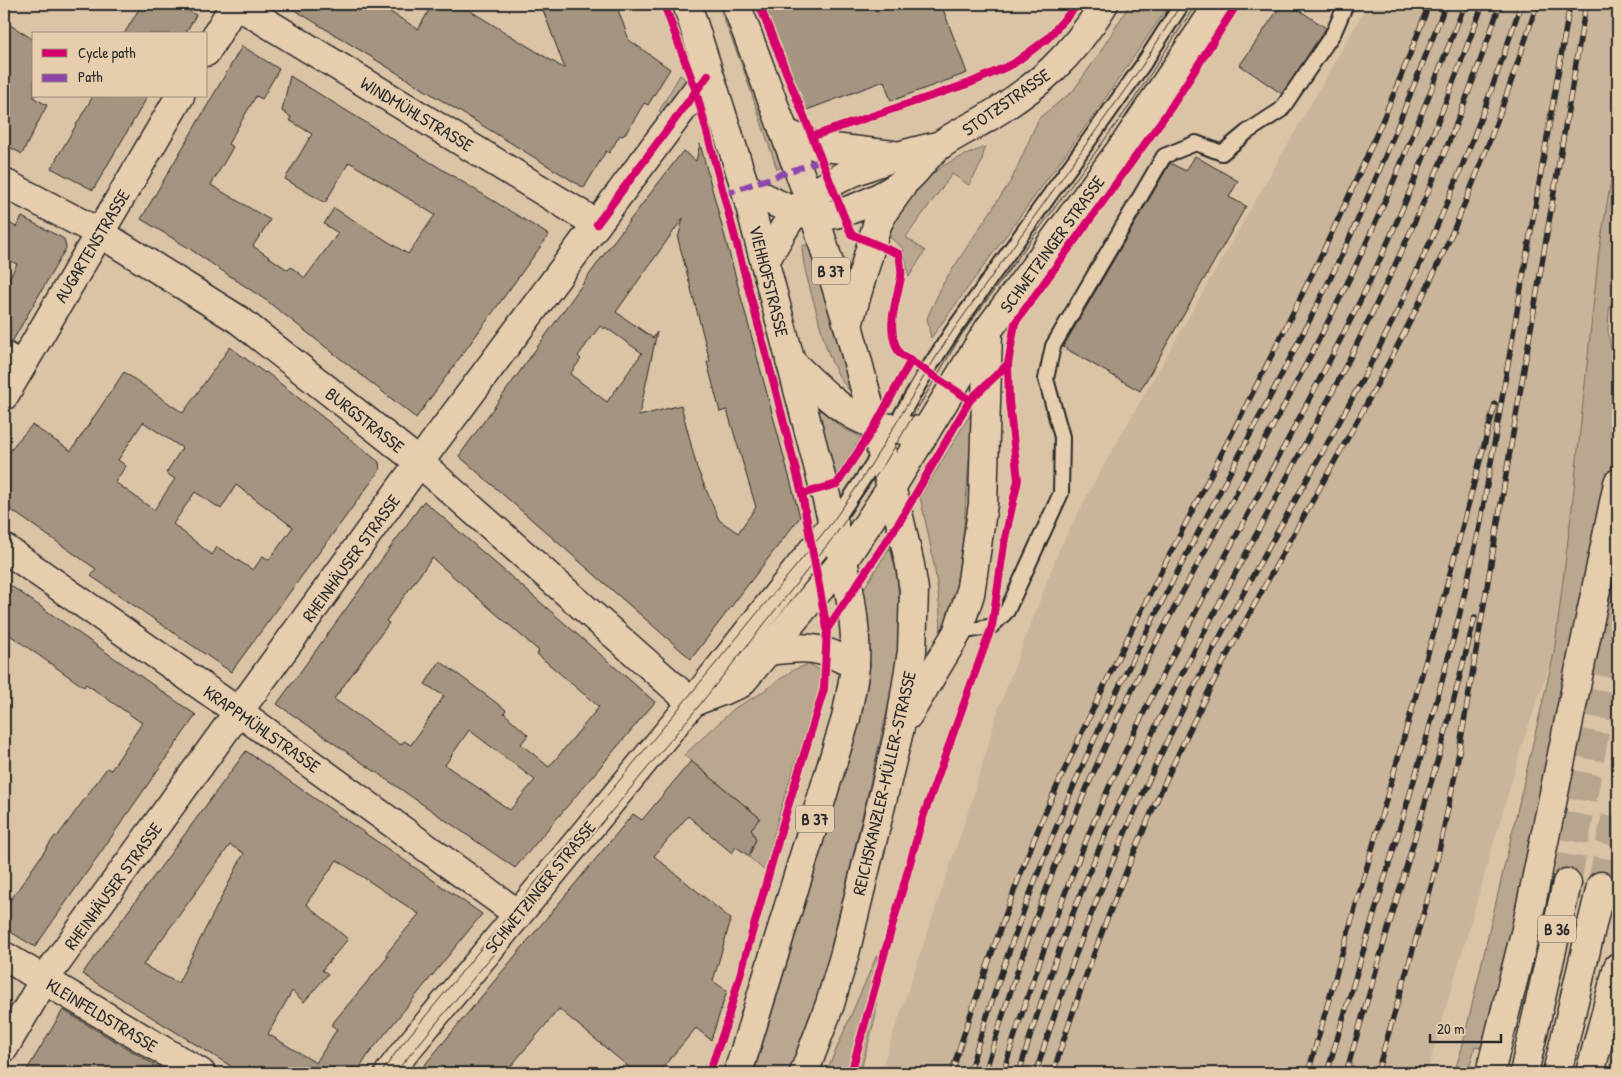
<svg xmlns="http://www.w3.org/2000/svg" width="1622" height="1077" font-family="'Patrick Hand',sans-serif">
<rect width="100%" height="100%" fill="#dbc3a6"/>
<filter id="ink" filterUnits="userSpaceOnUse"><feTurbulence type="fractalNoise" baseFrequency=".02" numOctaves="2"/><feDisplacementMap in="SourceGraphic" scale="10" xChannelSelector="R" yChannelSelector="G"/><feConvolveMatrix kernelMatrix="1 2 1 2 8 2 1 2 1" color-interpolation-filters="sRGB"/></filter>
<g filter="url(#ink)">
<!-- built -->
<g fill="#cab59b">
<path d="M1368,4H1618V139L1599,251L1572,507L1554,653L1524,739L1427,1073H880L972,800L999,707L1059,550L1097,477Z"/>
<path d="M1618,1031V1073H1608Z"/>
</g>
<!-- green -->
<g fill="#baa790" stroke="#72695e">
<path d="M718,4H723L784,166L777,169L744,71Z"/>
<path d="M1130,4H1170L1089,122L931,338L927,318L944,282L1012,179L1039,118L1073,91L1097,57Z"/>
<path d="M680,75L686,80L664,114L659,111Z"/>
<path d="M1618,139V287L1609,310L1608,331L1610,344L1618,364V438L1526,872L1484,1048L1475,1046L1468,1073H1454L1462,1048L1554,653L1572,507L1599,251Z"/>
<path d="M985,147L981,164L969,185L952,174L906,237L925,251L909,277L903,248L888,236C898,213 921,181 943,166C955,158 972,153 985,147Z"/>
<path d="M810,244L853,391L849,390C829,367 824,339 816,310C810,288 803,268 802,246Z"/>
<path d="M973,410L963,539L954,600L941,641C941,592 931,545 920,497Z"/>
<path d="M817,411H822L841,427L861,437L836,476L833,475Z"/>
<path d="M1618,540V676L1592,670Z"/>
<path d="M890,547L897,576L901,632L895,677L826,970L802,1041L788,1073H754L854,741L867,670L863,590Z"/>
<path d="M809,664L820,670L819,690L780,811L765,871L749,857L756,839L751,829L760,818L684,755L735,708L758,695L793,670Z"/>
<path d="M877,955L876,1015L860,1073H826Z"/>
</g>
<!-- building -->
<g fill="#a49480" stroke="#2b2b2b" fill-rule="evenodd">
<path d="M142,4H177L196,15L185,34H124Z"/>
<path d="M285,4H377L418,29L433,4H459L565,69L543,10L562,4H616L629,40L670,69L648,105L644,103L628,130L623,136L620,135L609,153L606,151L584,188Z"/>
<path d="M765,4H941L967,73L891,101L884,81L804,111Z"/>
<path d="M1282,4H1290L1326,28L1282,94L1240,65Z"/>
<path d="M4,21L34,40V98L47,105L22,154L4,144Z"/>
<path d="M242,46L279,69L262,99L256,96L228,144L233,147L211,185L270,220L253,246L288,270L291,267L305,278L338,233L324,224L334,208L408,254L435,215L349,162L325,203L285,179L312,134L289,120L291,117L282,111L290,76L549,235L416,418L267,301L187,247L141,219Z"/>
<path d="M93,96H148L93,190L51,168Z"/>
<path d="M700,144L800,517L691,659L459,456L610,246L683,151L696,161ZM683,218L678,239L710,361L707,362L720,412L727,410L756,507L738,533L719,520L697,468L681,405L639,416L657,332L653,338L616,312ZM600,326L604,329L605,327L642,353L607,402L570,374L581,359L578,356Z"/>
<path d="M1195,156L1238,181L1229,197L1246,206L1140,391L1063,347L1170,163L1186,171Z"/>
<path d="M22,217L64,239L66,248L12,342H4V288L17,264L4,258V220L16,227Z"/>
<path d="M230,347L265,373L266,372L379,462L380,470L231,672L91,576L96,569L4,505V460L15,444L32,425L71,451L124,372L183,413ZM143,422L182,448L166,473L175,479L154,510L115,482L126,466L118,460ZM236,485L293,527L269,560L263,556L253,570L217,547L212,555L173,524L195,492L221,509Z"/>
<path d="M424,501L655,702L515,868L277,704ZM432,558L539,651L537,654L599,707L549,767L521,744L528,735L504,713L506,710L440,661L425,684L444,696L411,745L404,741L401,745L334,699L389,623L386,621ZM469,730L535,780L510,810L445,765Z"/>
<path d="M4,581L196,715L35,947L4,928V896L10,901L55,836L57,837L107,768L111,770L142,723L86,684L84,687L4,631Z"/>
<path d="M246,751L482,914L368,1055L357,1073H242L82,974ZM230,845L244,853L178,983L143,965ZM337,860L419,914L386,954L388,957L331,1025L337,1029L316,1063L268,1034L292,991L304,1002L328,974L322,970L348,939L306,904Z"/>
<path d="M691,761L760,818L751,829L756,839L749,856L736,847L732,853L688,816L654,856L731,919L713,981L727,991L711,1040L696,1028L658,1073H636L559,1009L505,1073H418L633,814L642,820Z"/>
<path d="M63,1010L135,1053L168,1073H25Z"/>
</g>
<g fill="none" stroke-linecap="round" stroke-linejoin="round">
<!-- primary-tunnel -->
<g stroke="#b8a58d" stroke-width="28" stroke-dasharray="28 14" stroke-linecap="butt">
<path d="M1567,883L1618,610"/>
<path d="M1601,886L1618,805"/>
</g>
<!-- lane casing -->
<g stroke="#2b2b2b" stroke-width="18">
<g id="lane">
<path d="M8,350L25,360"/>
<path d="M892,431L926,372L954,329L1142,66L1182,4"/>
<path d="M834,523L882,450"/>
<path d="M957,633L992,626L1007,611L1061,493L1062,437L1046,379L1053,346L1164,156L1196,143L1222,153L1247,132L1281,110L1334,32L1346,4"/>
</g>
</g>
<!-- street casing -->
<g stroke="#2b2b2b" stroke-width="31">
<g id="street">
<path d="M236,4L597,224"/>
<path d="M206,52L235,4"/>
<path d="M4,183L100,233L239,320L420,463L692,703"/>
<path d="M4,396L180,96"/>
<path d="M4,548L250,720L518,914"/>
<path d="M4,956L201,1073"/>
<path d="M4,1048L44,980L432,445L708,75"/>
<path d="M1590,1073L1618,967"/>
</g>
</g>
<!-- secondary casing -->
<g stroke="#2b2b2b" stroke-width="31">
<g id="secondary">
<path d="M768,651C809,646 818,646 855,665"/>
<path d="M693,702L740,684L843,561"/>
<path d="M389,1073L404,1053L692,703L834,523"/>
</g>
</g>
<!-- primary casing -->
<g stroke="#2b2b2b" stroke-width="31">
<g id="primary">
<path d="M687,4L745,187L843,561C851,595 857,629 855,664C854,682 849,700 846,718L738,1073"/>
<path d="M736,4L809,198L848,325L900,521L910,565L914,590L912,651L900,727L845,953L830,1004L804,1073"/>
<path d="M786,133L816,146L893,155"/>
<path d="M745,187C771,200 798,219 829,215C852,212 887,195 905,181C918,171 926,155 939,146C954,135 970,128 985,119C1039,86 1071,58 1104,4"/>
<path d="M765,261C775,245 784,226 796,211C827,174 893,156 938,146"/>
<path d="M848,325L877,225L884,211L902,186"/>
<path d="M790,361C838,406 856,431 926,431"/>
<path d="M843,561L891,488L988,330L1127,141L1219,4"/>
<path d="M908,715L957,633L970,594L983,504L988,332"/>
<path d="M1490,1073L1526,929L1618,483"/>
<path d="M1524,1073L1567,883"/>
<path d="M1557,1073L1601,886"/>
</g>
</g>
<!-- lane -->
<use href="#lane" stroke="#e6cdae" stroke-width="14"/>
<!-- street -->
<use href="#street" stroke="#e6cdae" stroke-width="28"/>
<!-- secondary -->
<use href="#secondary" stroke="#e6cdae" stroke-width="28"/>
<!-- primary -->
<use href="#primary" stroke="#e6cdae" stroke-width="28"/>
<!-- tram -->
<g stroke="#2b2b2b" stroke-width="1">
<path d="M381,1073L400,1047L833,521C878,460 912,392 954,329L1142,66L1181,4"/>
<path d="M395,1073L698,707L836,534L885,463L962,334L1133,101L1196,4"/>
</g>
<!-- rail casing -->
<g stroke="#2b2b2b" stroke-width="5.5">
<g id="rail">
<path d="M952,1073C962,1037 975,1002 987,967C1006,912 1026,855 1050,802C1170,532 1327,281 1429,4"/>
<path d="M969,1073C1009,942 1058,812 1118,689C1186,549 1264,415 1332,275C1375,187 1410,95 1446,4"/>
<path d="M985,1073C1025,939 1077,797 1141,672C1210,535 1290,403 1356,265C1396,180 1431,92 1465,4"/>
<path d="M1003,1073C1042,946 1090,820 1150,700C1219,563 1296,430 1364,293C1410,199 1446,101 1483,4"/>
<path d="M1019,1073C1044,989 1074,904 1110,824C1177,672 1261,530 1337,383C1400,261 1457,134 1500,4"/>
<path d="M1036,1073C1085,909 1157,752 1239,601C1292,503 1351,407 1400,306C1448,209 1487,107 1521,4"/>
<path d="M1053,1073C1098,930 1156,792 1225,659C1298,521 1381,389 1446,247C1481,168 1511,86 1537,4"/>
<path d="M1308,1073L1440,611L1495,404"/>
<path d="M1327,1073L1428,733L1459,617L1480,526L1570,4"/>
<path d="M1346,1073L1444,738L1475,617"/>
<path d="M1377,1073L1432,884L1455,775L1586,4"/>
</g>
</g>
<!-- rail -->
<use href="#rail" stroke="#e6cdae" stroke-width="4" stroke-dasharray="11" stroke-linecap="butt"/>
<!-- quiet -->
<path stroke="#8e44ad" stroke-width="6" stroke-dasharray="12 6" stroke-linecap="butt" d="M724,194L822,160"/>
<!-- cycleway casing -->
<g stroke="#e6cdae" stroke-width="11">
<g id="cycleway">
<path d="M664,4L696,91L774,384L802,494L827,629L824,689L786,813L725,1028L709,1073"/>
<path d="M759,4L851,234L899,254C900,261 902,270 901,277C896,304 885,327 899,353L970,400"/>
<path d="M813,136L970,83L1013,64L1047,39L1078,4"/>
<path d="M597,224L708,75"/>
<path d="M802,494L837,484L875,426L910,362"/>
<path d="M827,629L900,521L970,400L1008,364"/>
<path d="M851,1073L922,820L992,626L1005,538L1018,480L1009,401L1008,364L1015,323L1170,109L1237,4"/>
</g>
</g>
<!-- cycleway -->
<use href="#cycleway" stroke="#d6006c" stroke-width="8"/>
</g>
</g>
<g text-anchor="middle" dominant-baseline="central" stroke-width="4" stroke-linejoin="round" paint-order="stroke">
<!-- shield labels -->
<g fill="#e6cdae" stroke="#635c52" stroke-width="1">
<rect x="812" y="257.5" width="38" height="27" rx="4"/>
<rect x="796" y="805.5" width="38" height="27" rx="4"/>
<rect x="1538" y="915.5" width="38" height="27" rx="4"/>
</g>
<g font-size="16" font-weight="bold" fill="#2b2b2b">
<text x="831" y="271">B 37</text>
<text x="815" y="819">B 37</text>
<text x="1557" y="929">B 36</text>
</g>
<!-- street labels -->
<g font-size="18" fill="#2b2b2b" stroke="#e6cdae">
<text transform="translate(1006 102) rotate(-35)">STOTZSTRASSE</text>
<text transform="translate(417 114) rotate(31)">WINDMÜHLSTRASSE</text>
<text transform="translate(1052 244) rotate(-54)">SCHWETZINGER STRASSE</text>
<text transform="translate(92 246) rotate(-59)">AUGARTENSTRASSE</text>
<text transform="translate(769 281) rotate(76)">VIEHHOFSTRASSE</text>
<text transform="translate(365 420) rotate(38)">BURGSTRASSE</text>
<text transform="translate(351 558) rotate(-54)">RHEINHÄUSER STRASSE</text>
<text transform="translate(262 729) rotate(35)">KRAPPMÜHLSTRASSE</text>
<text transform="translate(884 783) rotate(-77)">REICHSKANZLER-MÜLLER-STRASSE</text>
<text transform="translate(113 886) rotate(-54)">RHEINHÄUSER STRASSE</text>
<text transform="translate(540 887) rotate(-51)">SCHWETZINGER STRASSE</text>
<text transform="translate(102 1015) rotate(31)">KLEINFELDSTRASSE</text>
</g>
</g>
<!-- margin -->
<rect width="1622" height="1077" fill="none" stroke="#e6cdae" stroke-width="20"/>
<rect x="10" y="10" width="1602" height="1057" fill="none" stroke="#2b2b2b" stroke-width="2" filter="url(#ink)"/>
<!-- legend -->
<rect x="32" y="32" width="175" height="65" fill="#e6cdae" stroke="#9b8c7a"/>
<rect x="42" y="49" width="25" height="8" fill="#d6006c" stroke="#9b8c7a"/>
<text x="78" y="58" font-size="15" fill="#2b2b2b">Cycle path</text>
<rect x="42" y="74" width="25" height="8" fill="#8e44ad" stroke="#9b8c7a"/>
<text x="78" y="82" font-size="15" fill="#2b2b2b">Path</text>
<!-- scale -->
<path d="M1430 1034v8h71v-8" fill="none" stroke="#2b2b2b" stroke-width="2.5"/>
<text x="1437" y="1034" font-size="15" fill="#2b2b2b" stroke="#e6cdae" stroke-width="4" paint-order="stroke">20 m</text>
</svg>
